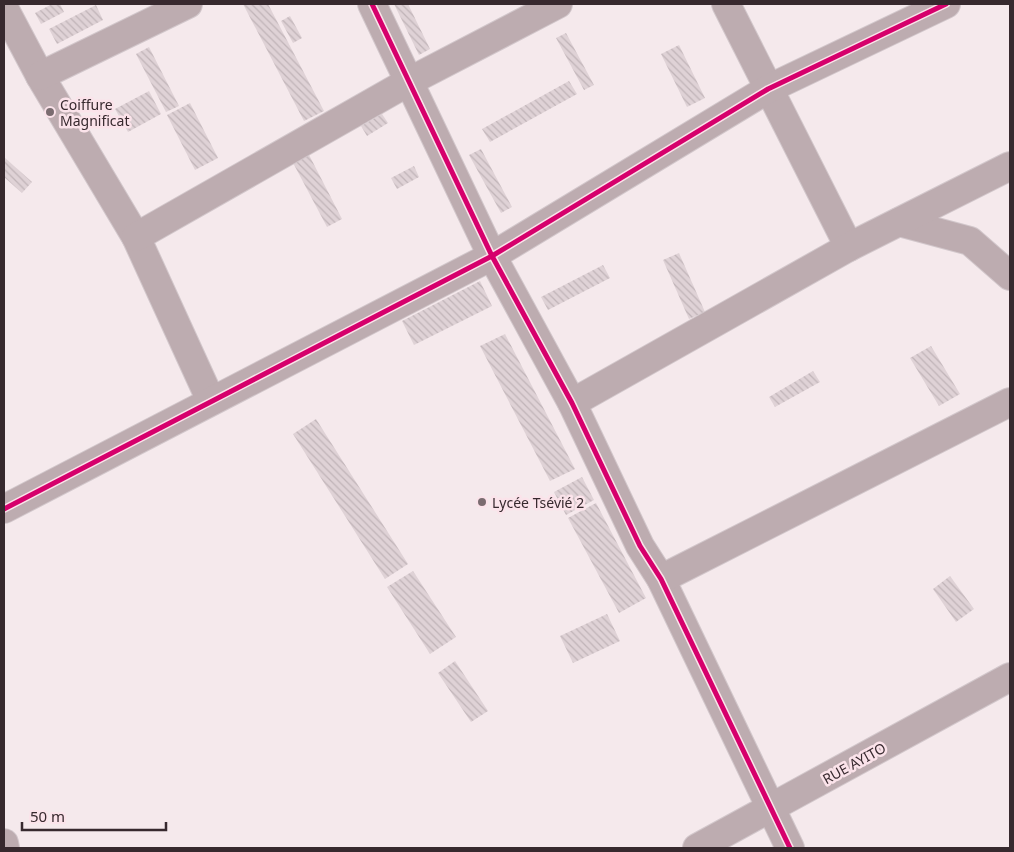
<svg xmlns="http://www.w3.org/2000/svg" width="1014" height="852" font-family="'Noto Sans',sans-serif">
<defs>
<pattern id="building-back-hatch" width="6" height="6" patternUnits="userSpaceOnUse" patternTransform="scale(1.25)"><rect width="6" height="6" fill="#dfd2d6"/><path d="M-1 5l2 2M0 0l6 6M5-1l2 2" fill="none" stroke="#c0b4b8"/></pattern>
</defs>
<rect width="100%" height="100%" fill="#f5e9ec"/>
<!-- building -->
<g fill="url(#building-back-hatch)">
<path d="M52,4H60L64,12L41,24L35,13Z"/>
<path d="M243,4H268L324,111L304,121Z"/>
<path d="M394,4H408L430,49L419,55Z"/>
<path d="M96,5L103,20L57,44L49,29Z"/>
<path d="M290,16L302,38L293,43L281,21Z"/>
<path d="M566,33L594,85L584,90L556,38Z"/>
<path d="M679,45L705,98L687,107L661,54Z"/>
<path d="M149,47L179,106L166,112L136,54Z"/>
<path d="M569,81L577,94L490,142L482,129Z"/>
<path d="M149,91L161,114L128,132L115,109Z"/>
<path d="M190,103L218,158L195,170L167,115Z"/>
<path d="M382,114L388,123L367,136L361,126Z"/>
<path d="M481,149L512,207L501,213L469,155Z"/>
<path d="M307,151L342,219L327,227L291,159Z"/>
<path d="M4,157L32,182L22,193L4,177Z"/>
<path d="M414,166L419,177L397,189L391,178Z"/>
<path d="M679,253L705,312L689,319L663,260Z"/>
<path d="M603,265L610,278L548,310L541,297Z"/>
<path d="M480,281L492,306L414,345L402,321Z"/>
<path d="M505,334L575,469L550,481L480,346Z"/>
<path d="M931,346L960,394L939,406L910,358Z"/>
<path d="M813,371L820,382L775,407L769,397Z"/>
<path d="M316,419L408,564L385,579L293,434Z"/>
<path d="M582,477L594,500L566,515L554,492Z"/>
<path d="M596,503L646,598L619,613L568,518Z"/>
<path d="M413,571L456,637L430,654L387,587Z"/>
<path d="M950,576L974,609L956,622L933,589Z"/>
<path d="M607,614L620,641L573,663L560,636Z"/>
<path d="M455,661L488,711L471,722L438,673Z"/>
</g>
<g fill="none" stroke-linecap="round" stroke-linejoin="round">
<!-- minor casing -->
<g stroke="#d2c7cb" stroke-width="30">
<g id="minor">
<path d="M372,4L492,256L572,403L640,546L661,579L790,848"/>
<path d="M726,4L849,247"/>
<path d="M4,8L40,76L136,237L211,401"/>
<path d="M40,76L188,4"/>
<path d="M899,222L970,241L1010,276"/>
<path d="M136,237L410,81L558,4"/>
<path d="M572,403L849,247L1010,166"/>
<path d="M4,509L492,256L768,89L946,4"/>
<path d="M661,579L1010,402"/>
<path d="M4,843L5,848"/>
<path d="M697,848L1010,677"/>
</g>
</g>
<!-- minor -->
<use href="#minor" stroke="#bdacb0" stroke-width="28"/>
<!-- cycleway casing -->
<g stroke="#fbe3ea" stroke-width="8">
<g id="cycleway">
<path d="M372,4L492,256L572,403L640,546L661,579L790,848"/>
<path d="M4,509L492,256L768,89L946,4"/>
</g>
</g>
<!-- cycleway -->
<use href="#cycleway" stroke="#d6006c" stroke-width="5"/>
</g>
<!-- markers -->
<g fill="#7a6c70" stroke="#fbe3ea" stroke-width="2">
<circle cx="50" cy="112" r="5"/>
<circle cx="482" cy="502" r="5"/>
</g>
<g text-anchor="middle" dominant-baseline="central" stroke-width="5" stroke-linejoin="round" paint-order="stroke">
<!-- poi labels -->
<g font-size="14" fill="#37292e" stroke="#fbe3ea" text-anchor="start">
<text x="60" y="104">Coiffure<tspan x="60" dy="16">Magnificat</tspan></text>
<text x="492" y="502">Lycée Tsévié 2</text>
</g>
<!-- street labels -->
<g font-size="14" fill="#37292e" stroke="#fbe3ea">
<text transform="translate(854 763) rotate(-29)">RUE AYITO</text>
</g>
</g>
<!-- border -->
<rect width="1014" height="852" fill="none" stroke="#37292e" stroke-width="10"/>
<!-- scale -->
<path d="M22 822v8h144v-8" fill="none" stroke="#37292e" stroke-width="2.5"/>
<text x="30" y="822" font-size="15" fill="#37292e" stroke="#fbe3ea" stroke-width="4" paint-order="stroke">50 m</text>
</svg>
